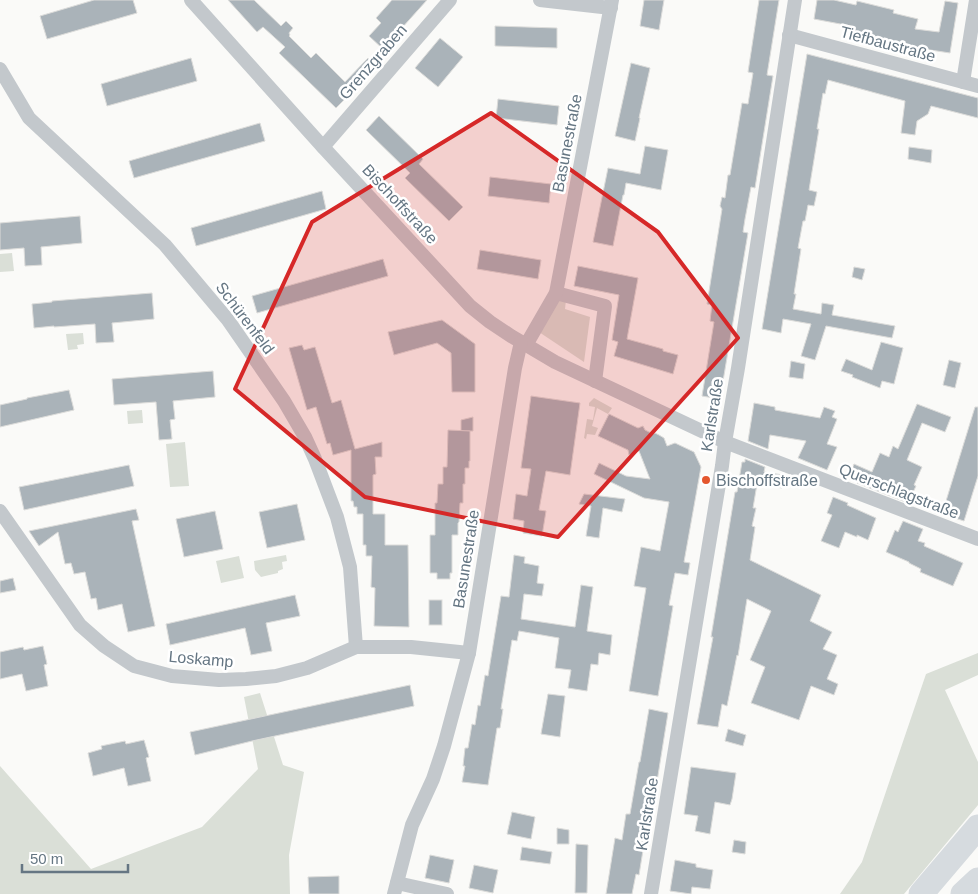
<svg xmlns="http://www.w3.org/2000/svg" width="978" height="894" font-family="Arial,sans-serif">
<rect width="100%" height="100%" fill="#fafaf8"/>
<!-- green -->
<g fill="#dadfd7">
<path d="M12,253L14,271L0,272V254Z"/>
<path d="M559,298L566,300L565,309L590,317L584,362L539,332Z"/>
<path d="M83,333L84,344L77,345L78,349L68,350L66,334Z"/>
<path d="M594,398L612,408L608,414L597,408L592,426L598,428L595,435L587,434L586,439L584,438L587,419L593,420L595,407L589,406V403Z"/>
<path d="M142,410L143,423L128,424L127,411Z"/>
<path d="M185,442L189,486L170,487L166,444Z"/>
<path d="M286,555L287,561L282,562L283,569L278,571V573L261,577L255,570L254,561Z"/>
<path d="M239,556L244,578L221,583L216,561Z"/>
<path d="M978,653V675L945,690L978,762V805L904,894H840L862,862L926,674Z"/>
<path d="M260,693L283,765L304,772L289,855L290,894H0V766L91,869L202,827L258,769L244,697Z"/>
</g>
<!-- building -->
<g fill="#aab3b9" stroke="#dcdcda">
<path d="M94,0H133L137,13L47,39L40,16Z"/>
<path d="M228,0H254L281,26L286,21L293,28L289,33L290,35L289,36L311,58L316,53L345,82L368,58L377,67L336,108L279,53L285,47L263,27L257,32Z"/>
<path d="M392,0H427L383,49L369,36L381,23L376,18Z"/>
<path d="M644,0H664L659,30L640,26Z"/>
<path d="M759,0H779L767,75L773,76L755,188L751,187L745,219L743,232L748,233L720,399L702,396L714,322L710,321L712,305L707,304L722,209L720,206L722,197L725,198L728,175H730L742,103L748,104L753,73L748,72Z"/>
<path d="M817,0H834L856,5L857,1L894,10L893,13L918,19L915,29L939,32L945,1L958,3L950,53L911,47V48L889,42L849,32L851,26L814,19Z"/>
<path d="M495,26L557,28V48L495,46Z"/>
<path d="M440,38L463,57L438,87L415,68Z"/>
<path d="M807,54L978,98V118L931,106L928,114L917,121L915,135L901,133L905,101L828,80L825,94L823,93L817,129H819L809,190L817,192L814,206L808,205L805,221H803L798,248L801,249L794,294H796L793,309L821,314L822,303L834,305L832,315L895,326L892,338L826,326L815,360L801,356L811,324L783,319L781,333L762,329Z"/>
<path d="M191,58L197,81L107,106L101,84Z"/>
<path d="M631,63L650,68L639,118H640L635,141L615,136Z"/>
<path d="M498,99L559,106L557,125L496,118Z"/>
<path d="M379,116L423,159L419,164L463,207L449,221L405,178L410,173L366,130Z"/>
<path d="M260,123L265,141L134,178L129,161Z"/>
<path d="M645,146L668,150L661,190L626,183L624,195H623L613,246L593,242L608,168L640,174Z"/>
<path d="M909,147L932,150L931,163L908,159Z"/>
<path d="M490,177L551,184L549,203L488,196Z"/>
<path d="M322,191L326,209L196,246L191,228Z"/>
<path d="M80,216L82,243L41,247L42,265L25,266L24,248L0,250V223Z"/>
<path d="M480,250L541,260L538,279L477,269Z"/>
<path d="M383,259L388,276L257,313L252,296Z"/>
<path d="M578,266L638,278L627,339L663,349V351L678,355L673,374L614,356L618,342L612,340L619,295L574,286Z"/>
<path d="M854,267L865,269L862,280L852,277Z"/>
<path d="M152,293L154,319L112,323L114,342L96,343L95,324L54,327V326L34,328L32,304L52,302V301Z"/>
<path d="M442,320L475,344V392H452L451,353L437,343L394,355L388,332Z"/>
<path d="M881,342L903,348L894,384L882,381L880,388L852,377L853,375L841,371L846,359L872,370Z"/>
<path d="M302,345L304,350L315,347L332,403L341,400L355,449L382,442V457H375L376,474L373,475V514H385V545H408L409,627L374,626L375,588L371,587L372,556H366V545H363V514H357V507H354L353,501H351V450L333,455L330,443L327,444L316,407L307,410L289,348Z"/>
<path d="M949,360L961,363L955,388L943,385Z"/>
<path d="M791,361L805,364L803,379L789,377Z"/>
<path d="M213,371L215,397L173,401L175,419L170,420L172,439L159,440L156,402L114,405L112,379Z"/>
<path d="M69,390L74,410L0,427V405L27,399V398Z"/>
<path d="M531,396L580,403L570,475L546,471L539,510L546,511L542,536L523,533L524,521L513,519L516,494L527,496L531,469L521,468Z"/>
<path d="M754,403L775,407V410L820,418L824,407L835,411L832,417L837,419L827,444L837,447L827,470L798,458L806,441L770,435L768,449L748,441Z"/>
<path d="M917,404L951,417L945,432L922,423L907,460L922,467L914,485L916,486L908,503L857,483V482L848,479L854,464L872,472L880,453L889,457L893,446L898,449Z"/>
<path d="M975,407H978V476L964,521L942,514Z"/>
<path d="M609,414L638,428L643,426L645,430L653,434L655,433L659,435L664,438L667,446L675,443L694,452L701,467L684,562L690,563L688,575L675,573L669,605L673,606L658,696L629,691L646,588L634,586L641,547L660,551L669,502L644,498L594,474L599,463L626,476L650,479L639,451L629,455L628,450L598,436Z"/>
<path d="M473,417V431H461V420Z"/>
<path d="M448,430L470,431V461H469V468H465V484H463V503H460L459,522L458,523V535H452V573H450V579H437V573H430V535H435V503H437L438,484H443V467H447Z"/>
<path d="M745,459L765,467L764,472L783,475L782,488L757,484L753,508H756L752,526L755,527L750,560L821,595L810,621L832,632L823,649L837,655L827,679L838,684L834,695L811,686L799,720L751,703L765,667L750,660L771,611L747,599L738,656L737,655L727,706L722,704L718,727L697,724L713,637H711L735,492H737L742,462H745Z"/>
<path d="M129,465L134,486L24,510L19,487Z"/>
<path d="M584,494L625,499L622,512L603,508L599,538L586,536L591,506L579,504Z"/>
<path d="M833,497L848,503L847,505L876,518L868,540L857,535V537L845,532L839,548L821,541L832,515L827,513Z"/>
<path d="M297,504L305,540L267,548L259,512Z"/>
<path d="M136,509L139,520L132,521L155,626L128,632L122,604L98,610L96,598L91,599L85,572L74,574L71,563L65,564L58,532L39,546L29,531Z"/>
<path d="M215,511L223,549L184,557L176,519Z"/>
<path d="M903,521L923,529L918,541L925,543L924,546L963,563L953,586L920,572L921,569L909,563V562L886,552L895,530L898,532Z"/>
<path d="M514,555L525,557L524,563L539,566L537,583L544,584L542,596L524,594L521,619L575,627L581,585L593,587L587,631L612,635L610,655L599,653L598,665L591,664L587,691L568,688L571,670L555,668L559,638L519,631L517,641L512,640L501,709H503L500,728H497L488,785L462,782L465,766H463L465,748H468L472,724L475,725L478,705L480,706L485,675L488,676L501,596L509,597Z"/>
<path d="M13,578L16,590L0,593V581Z"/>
<path d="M295,595L300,616L266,623L272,651L251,655L245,628L170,645L166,624Z"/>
<rect x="429" y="600" width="13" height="25"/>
<path d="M43,646L47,664L44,665L48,686L26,691L22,674L0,679V652L23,647L24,650Z"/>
<path d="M410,685L414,706L252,741L195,755L190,732Z"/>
<path d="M548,694L565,696L560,737L541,734Z"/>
<path d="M649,709L668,713L647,844H644L639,875L636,874L632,894H606L615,838L622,840L626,814H630L639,762H640Z"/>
<path d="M728,729L746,735L743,746L725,741Z"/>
<path d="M144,740L149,757L146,758L151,781L128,786L124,768L93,776L88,753L102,749L101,746L125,741L126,744Z"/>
<path d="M691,767L736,773L732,799L730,805L715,802L710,834L695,831L698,816L684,814Z"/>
<path d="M512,812L535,817L531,839L507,834Z"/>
<path d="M557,828L569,830V844H557Z"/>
<path d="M734,840L746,842L745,854L732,852Z"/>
<path d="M576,844L588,845L587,893H575Z"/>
<path d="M522,847L552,852L550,864L520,860Z"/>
<path d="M430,855L454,860L449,883L425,878Z"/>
<path d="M675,860L696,864V867L713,870L710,889L692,887L691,894L670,891Z"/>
<path d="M474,865L498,870L493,893L469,888Z"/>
<path d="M339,876V894H309L308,877Z"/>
</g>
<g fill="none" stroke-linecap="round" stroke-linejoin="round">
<!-- minor -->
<g stroke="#c3c8cc" stroke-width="14">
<path d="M191,0L323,147L470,306L490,322L511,336L555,362L725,442L978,539"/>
<path d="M540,0L611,8"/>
<path d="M789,35L978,86"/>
<path d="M0,69L29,118L165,245L228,320L284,401L305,437L315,459L337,517L350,567L356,647"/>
<path d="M963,82L976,0"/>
<path d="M323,147L450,0"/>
<path d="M556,293L605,306L595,381"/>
<path d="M526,345L556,293L612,0"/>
<path d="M0,511L80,625L104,646L134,666L172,676L219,680L246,679L276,676L307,668L356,647H411L469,653"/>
<path d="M397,883L447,894"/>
<path d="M394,894L412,825L433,779L444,746L469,653L515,368L521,342"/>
<path d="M651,894L722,466L725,442L738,368L795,0"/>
</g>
<!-- motorway -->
<g stroke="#d6dbdf" stroke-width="25">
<path d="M921,894L978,827"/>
<path d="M963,894L978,880"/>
</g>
</g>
<!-- marked area -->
<path fill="#d62828" fill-opacity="0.2" stroke="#d62828" stroke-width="4" stroke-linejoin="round" d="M491,113L658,232L738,338L558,537L365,497L235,389L312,222Z"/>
<!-- markers -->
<circle fill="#e4572e" stroke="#fff" stroke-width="2" cx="706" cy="480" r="5"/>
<g text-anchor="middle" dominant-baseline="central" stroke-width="5" stroke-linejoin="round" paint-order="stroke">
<!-- street labels -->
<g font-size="16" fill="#657683" stroke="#fff">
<text transform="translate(888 44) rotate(15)">Tiefbaustraße</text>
<text transform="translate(373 62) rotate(-49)">Grenzgraben</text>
<text transform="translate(567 143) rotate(-79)">Basunestraße</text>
<text transform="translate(400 204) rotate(47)">Bischoffstraße</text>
<text transform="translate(245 318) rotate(53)">Schürenfeld</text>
<text transform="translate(712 415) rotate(-81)">Karlstraße</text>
<text transform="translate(899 491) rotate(21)">Querschlagstraße</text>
<text transform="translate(466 559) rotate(-81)">Basunestraße</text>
<text transform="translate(201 659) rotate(5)">Loskamp</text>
<text transform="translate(647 814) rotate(-81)">Karlstraße</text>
</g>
<!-- poi labels -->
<g font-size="16" fill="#657683" stroke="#fff" text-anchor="start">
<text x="716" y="480">Bischoffstraße</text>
</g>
</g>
<!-- scale -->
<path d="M22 864v8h106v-8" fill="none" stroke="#657683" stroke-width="2.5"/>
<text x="30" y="864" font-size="15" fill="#657683" stroke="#ffffff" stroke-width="4" paint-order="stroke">50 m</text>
</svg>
